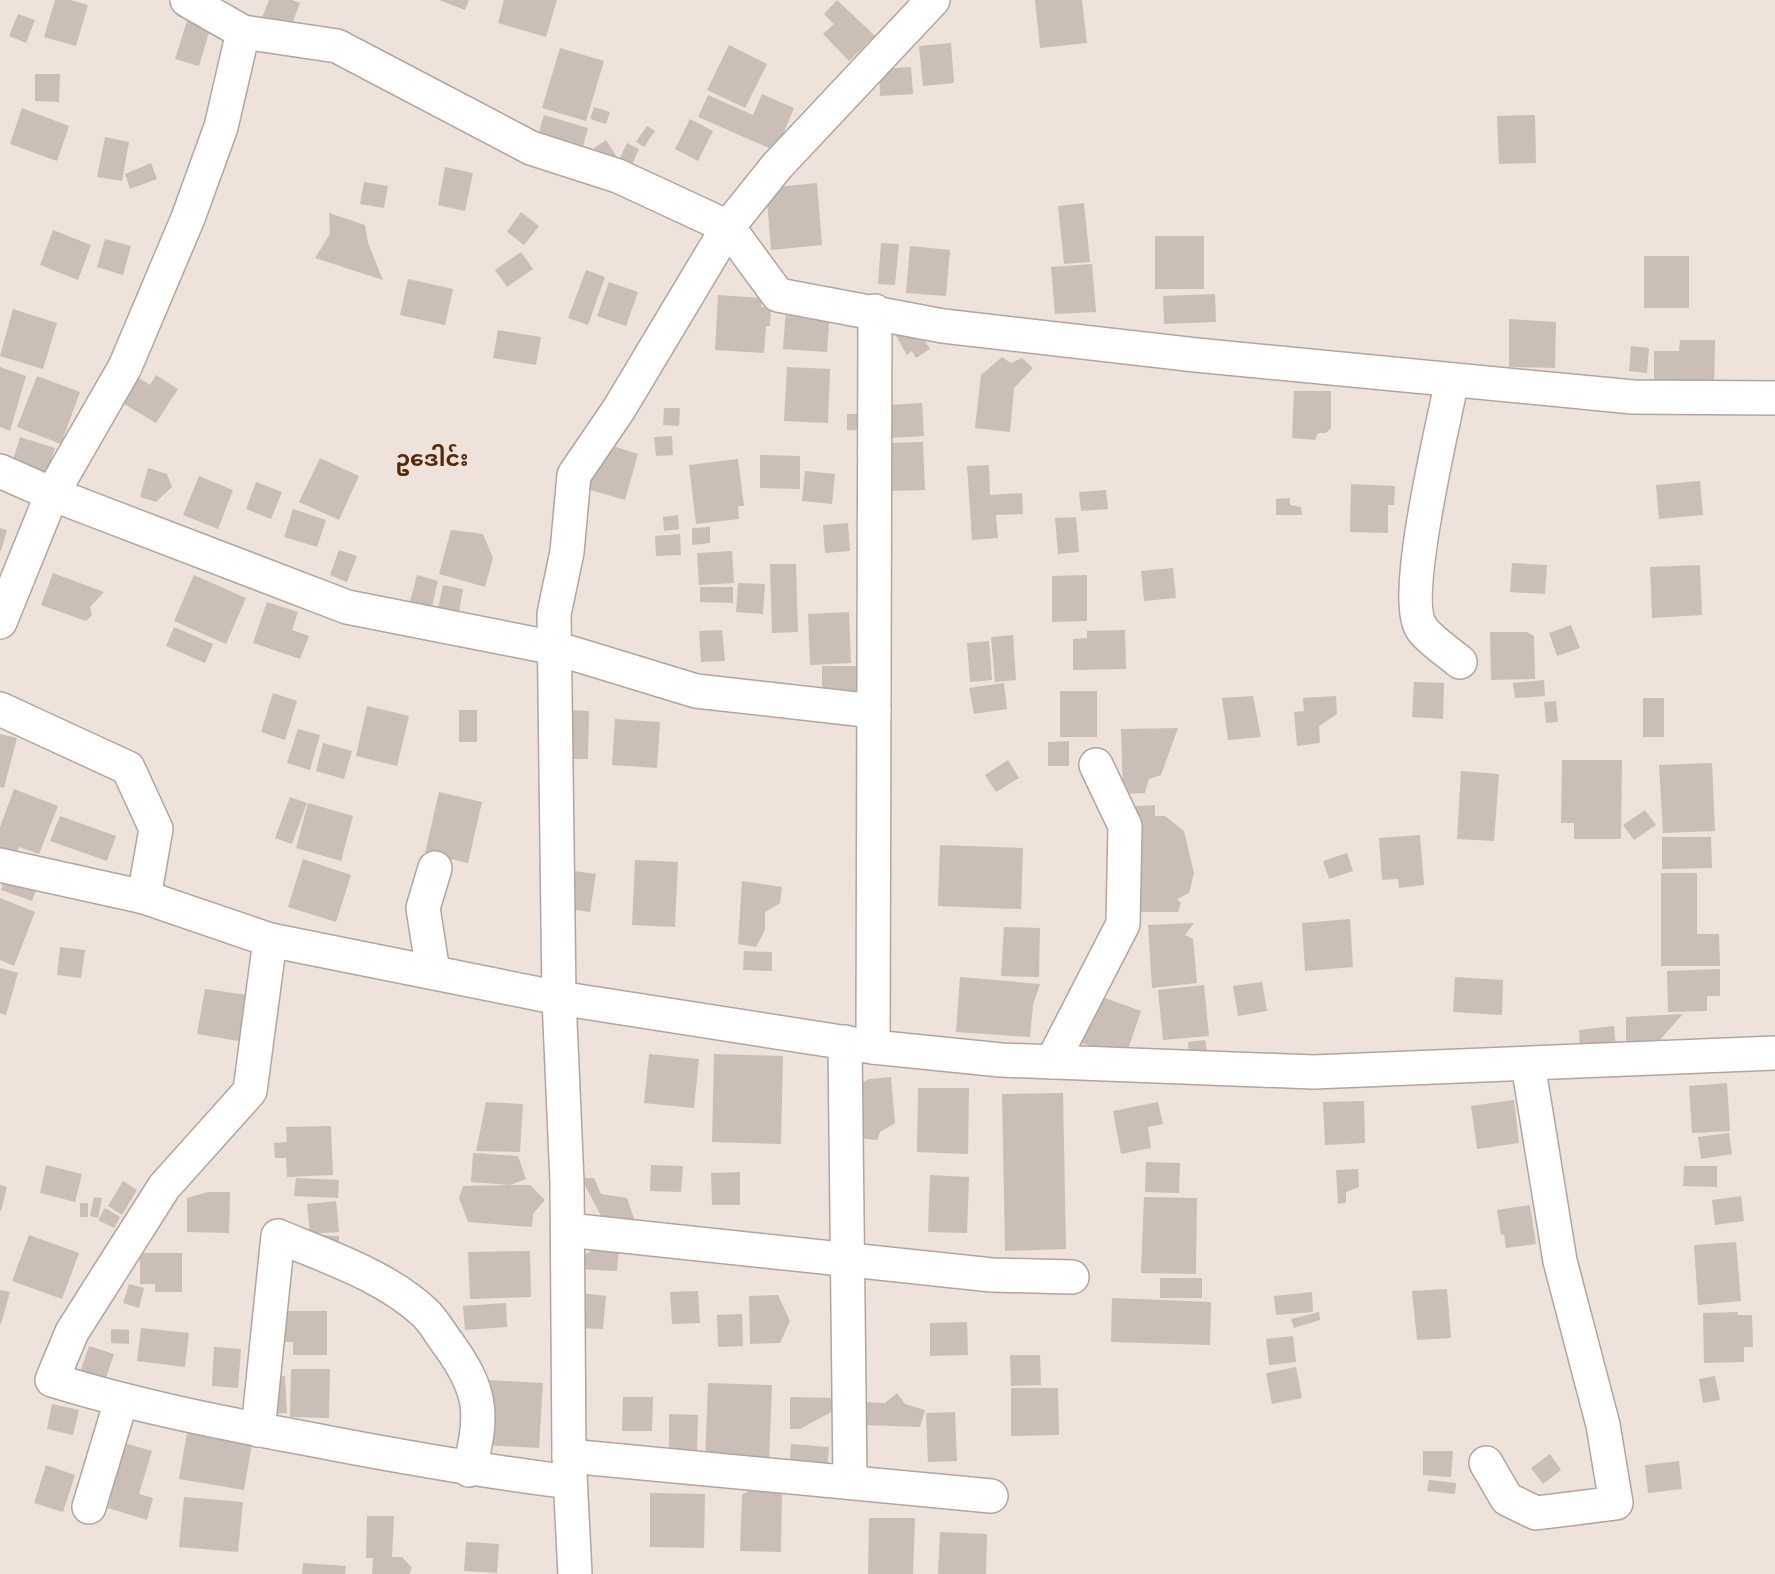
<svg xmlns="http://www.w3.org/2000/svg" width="1775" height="1574" font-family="'Crimson Pro','Noto Sans Myanmar',serif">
<rect width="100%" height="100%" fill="#efe2da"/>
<!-- building -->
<g fill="#cabeb6">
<path d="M55,0H70L88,5L76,46L44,37Z"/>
<path d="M269,0H292L300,3L288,34L260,23Z"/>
<path d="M439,0H469L465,10Z"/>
<path d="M504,0H557L546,37L498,23Z"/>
<path d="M837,0L875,36L849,61L823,34L834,24L824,14Z"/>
<path d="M1035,0H1082L1087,43L1040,48Z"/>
<path d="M18,14L35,20L26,43L9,36Z"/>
<path d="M187,21L210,29L199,66L175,59Z"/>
<path d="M951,43L954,83L923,86L919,46Z"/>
<path d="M729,45L767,64L745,108L707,90Z"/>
<path d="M560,48L604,61L586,121L542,108Z"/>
<path d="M911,67L913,94L880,96L879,69Z"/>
<path d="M35,74H60L59,102L35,101Z"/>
<path d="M762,94L794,108L776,151L698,117L708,95L753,115Z"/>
<path d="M594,107L610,112L606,124L590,119Z"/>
<path d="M22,108L69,126L57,161L10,144Z"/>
<path d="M544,115L588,128L583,146L539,132Z"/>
<path d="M1535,115L1536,163L1499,164L1497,116Z"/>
<path d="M690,119L713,131L698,161L675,149Z"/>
<path d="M647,126L655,131L644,147L636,142Z"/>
<path d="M105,137L129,142L122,181L97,177Z"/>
<path d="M606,140L617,157L606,165L594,148Z"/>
<path d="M627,143L639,149L629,171L616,166Z"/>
<path d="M151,163L157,179L130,189L125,174Z"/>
<path d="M445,167L473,173L465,211L438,205Z"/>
<path d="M364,182L388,186L384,208L360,204Z"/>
<path d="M817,183L822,245L771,250L766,188Z"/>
<path d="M1084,203L1090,262L1064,264L1058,206Z"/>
<path d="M521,212L539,226L524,245L507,232Z"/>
<path d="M329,213L365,225L368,243L383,280L315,258L330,234Z"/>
<path d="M53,230L91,245L78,280L40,265Z"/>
<rect x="1155" y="236" width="49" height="53"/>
<path d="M105,239L131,246L123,275L97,267Z"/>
<path d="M881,243L899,244L895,285L878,284Z"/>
<path d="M910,246L950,250L946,296L906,293Z"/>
<path d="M521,252L533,269L507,287L495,270Z"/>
<rect x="1644" y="256" width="45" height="52"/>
<path d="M1092,264L1096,312L1055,314L1051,267Z"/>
<path d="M586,270L605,277L588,325L568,318Z"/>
<path d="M408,279L453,289L445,325L400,315Z"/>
<path d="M609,282L638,292L626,326L597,316Z"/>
<path d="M1215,294L1216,322L1164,324L1163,296Z"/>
<path d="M718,295L762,298L761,307H771L770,326H766L764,353L715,350Z"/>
<path d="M786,308L830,311L827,352L783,349Z"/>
<path d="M13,309L57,323L43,369L0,356Z"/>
<path d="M1509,319L1556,322L1555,368L1509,367Z"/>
<path d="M915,324L930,349L916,358L912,351L907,355L896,336Z"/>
<path d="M498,330L541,337L536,365L493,358Z"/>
<path d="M1680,340H1715L1714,390L1654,389V351H1679Z"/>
<path d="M1631,346L1649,348L1647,373L1629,371Z"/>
<path d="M1002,357L1011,363L1022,358L1033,368L1014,388L1010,432L975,428L981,375Z"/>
<path d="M0,367L26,376L10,431L0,427Z"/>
<path d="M787,367L830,369L828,423L784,421Z"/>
<path d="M129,372L150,385L156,375L178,389L156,423L114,398Z"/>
<path d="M37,376L80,392L61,444L17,427Z"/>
<path d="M1294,391H1331V428L1326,433H1318L1315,440L1292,438Z"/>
<path d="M922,403L924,436L890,438L888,405Z"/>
<path d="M664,408H680L679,426L663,425Z"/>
<path d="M847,414H870L869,431L847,430Z"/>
<path d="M672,436L673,455L656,456L654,437Z"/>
<path d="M20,437L55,448L47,472L13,460Z"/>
<path d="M601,442L638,454L625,500L587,489Z"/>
<path d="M923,442L925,490L889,491L887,443Z"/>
<path d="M760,455L800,456V489L760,488Z"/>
<path d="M320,458L359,476L339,520L299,502Z"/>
<path d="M738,459L744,506H738L739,519L696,524L689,465Z"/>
<path d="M989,465L990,495L1022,493L1023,514L996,515L998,538L972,540L967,466Z"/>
<path d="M148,468L167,474L172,487L156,502L140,497Z"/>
<path d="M805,471L835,474L832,504L802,501Z"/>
<path d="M199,476L233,490L218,529L183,515Z"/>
<path d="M1700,481L1703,515L1659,519L1656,485Z"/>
<path d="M256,482L282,492L271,519L246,509Z"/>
<path d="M1351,484L1395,486L1394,505H1388V533L1350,532Z"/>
<path d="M1106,490L1108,509L1081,511L1079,492Z"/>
<path d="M1290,498V505L1301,507L1302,515H1276V499Z"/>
<path d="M293,509L326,520L317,547L284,537Z"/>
<path d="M678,515L679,529L664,531L663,517Z"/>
<path d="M1076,517L1079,552L1058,554L1055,518Z"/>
<path d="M848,523L850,551L825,553L823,525Z"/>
<path d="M710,527V543L692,545V528Z"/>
<path d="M0,528L7,530L1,551H0Z"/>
<path d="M451,530L483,534L493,558L485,587L439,574Z"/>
<path d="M680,534L681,555L656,556L655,536Z"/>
<path d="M339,550L357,556L347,582L330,575Z"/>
<path d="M732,551L734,583L699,585L697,553Z"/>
<path d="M1512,563L1547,565L1545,594L1510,592Z"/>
<path d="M770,564H796L798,632L772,633Z"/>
<path d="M1700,565L1702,615L1652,618L1650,567Z"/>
<path d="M1173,568L1176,598L1144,601L1141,571Z"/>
<path d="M53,573L104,592L90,607L92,615L86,621L41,605Z"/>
<path d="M194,575L246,598L226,644L174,621Z"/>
<path d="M417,575L438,581L430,615L408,609Z"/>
<path d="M1087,575V621L1052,622V576Z"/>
<path d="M738,583L765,584L763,614L736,612Z"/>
<path d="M443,585L463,589L458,618L437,614Z"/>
<path d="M700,587H733V603L700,602Z"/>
<path d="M267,602L298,612L292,630L309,636L300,659L253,643Z"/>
<path d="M849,612L851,663L810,665L808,614Z"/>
<path d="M1571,625L1580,648L1557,656L1549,633Z"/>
<path d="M174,627L213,644L205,663L166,646Z"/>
<path d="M722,630L725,661L701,662L699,631Z"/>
<path d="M1125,630L1126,669L1073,670V639L1087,638V631Z"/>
<path d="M1490,632H1527L1534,636L1535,679L1491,680Z"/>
<path d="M1013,635L1016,680L995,682L991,637Z"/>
<path d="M989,641L992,680L970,682L967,643Z"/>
<path d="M822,666H859V695L822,696Z"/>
<path d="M1544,680L1545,696L1515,698L1513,683Z"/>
<path d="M1414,682L1444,683L1443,719L1412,717Z"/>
<path d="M1004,683L1007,709L974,714L969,688Z"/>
<rect x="1060" y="691" width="37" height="46"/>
<path d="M273,693L297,701L285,740L261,732Z"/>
<path d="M1253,696L1261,737L1228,740L1222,698Z"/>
<path d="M1336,696L1337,714L1319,726L1320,743L1297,746L1294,712L1304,711L1303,698Z"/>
<rect x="1643" y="698" width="21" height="39"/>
<path d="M1556,701L1558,722L1546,723L1544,702Z"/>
<path d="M367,706L409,716L397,766L356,756Z"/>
<rect x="459" y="710" width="18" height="32"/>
<path d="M566,710L589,711L588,759H565Z"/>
<path d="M615,719L660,722L657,768L612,765Z"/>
<path d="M1178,728L1161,775L1149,779L1145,793L1123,794L1121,729Z"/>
<path d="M298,729L320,735L310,770L287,763Z"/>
<path d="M0,734L17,738L4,788L0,787Z"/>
<path d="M1069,741V766H1048V742Z"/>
<path d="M323,743L352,751L344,779L316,771Z"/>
<path d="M1008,760L1019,778L996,792L985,775Z"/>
<path d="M1562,760H1622L1621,839H1574V823H1561Z"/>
<path d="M1712,763L1715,831L1663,833L1659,765Z"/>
<path d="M1461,771L1499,774L1494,841L1457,839Z"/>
<path d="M14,789L58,806L39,854L19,847L16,856L0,849V827Z"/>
<path d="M439,792L482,802L468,863L425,853Z"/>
<path d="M290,797L307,803L292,844L275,838Z"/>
<path d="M308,803L353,816L341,861L296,848Z"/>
<path d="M1155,805V816H1165L1184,831L1194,873L1189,893L1177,899L1181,903L1178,912H1134L1136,806Z"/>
<path d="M1645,810L1656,825L1634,840L1623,825Z"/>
<path d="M60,816L116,836L107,861L50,841Z"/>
<path d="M1420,835L1424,885L1399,888L1398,879L1382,880L1379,838Z"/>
<path d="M1662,837H1711L1712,868L1662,869Z"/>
<path d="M940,845L1023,848L1021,909L938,906Z"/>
<path d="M1347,853L1353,871L1329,879L1323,861Z"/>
<path d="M303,859L351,875L336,922L288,907Z"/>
<path d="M635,860L678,862L675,927L632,925Z"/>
<path d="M574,871L596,874L590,912L569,909Z"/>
<path d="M1661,873H1697V934H1719L1720,966H1661Z"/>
<path d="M5,877L37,888L32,901L1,890Z"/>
<path d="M742,881L782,887L780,903L765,912V930L756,947L738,944Z"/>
<path d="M0,898L35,912L14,966L0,960Z"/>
<path d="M1350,919L1353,967L1305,971L1302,923Z"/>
<path d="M1194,923L1185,935L1193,939L1197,983L1152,988L1148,925Z"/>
<path d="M1004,927L1040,928L1039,977L1001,976Z"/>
<path d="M60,947L85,950L81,978L57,975Z"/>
<path d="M744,951L772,952V971L743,970Z"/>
<path d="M0,968L18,973L6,1015L0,1013Z"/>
<path d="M1720,969V996H1707V1011L1668,1012L1667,971Z"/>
<path d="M960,977L1040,984L1033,1005L1030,1037L956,1032Z"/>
<path d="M1455,977L1503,980L1502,1015L1453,1012Z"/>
<path d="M1262,982L1267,1011L1238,1016L1233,986Z"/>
<path d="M1204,985L1209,1036L1163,1040L1158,990Z"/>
<path d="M205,989L247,995L239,1041L197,1034Z"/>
<path d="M1091,993L1141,1011L1125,1058L1079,1042Z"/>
<path d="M1683,1014L1649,1052L1626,1053V1017Z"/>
<path d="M1614,1026L1616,1047L1580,1050L1579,1030Z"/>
<path d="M1205,1040L1207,1051L1189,1053L1188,1042Z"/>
<path d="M649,1054L699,1059L694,1108L644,1103Z"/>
<path d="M714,1054L783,1056L781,1144L712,1142Z"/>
<path d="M891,1077L895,1123L880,1132L877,1140L859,1138L862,1083L869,1079Z"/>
<path d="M1727,1083L1730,1131L1692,1133L1689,1086Z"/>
<path d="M918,1088H969L968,1154L917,1152Z"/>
<path d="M1063,1093L1066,1249L1005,1251L1002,1094Z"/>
<path d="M1514,1100L1519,1143L1477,1149L1471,1106Z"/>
<path d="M1364,1101L1365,1143L1325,1145L1323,1102Z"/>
<path d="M486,1102L523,1104L520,1152L476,1151Z"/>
<path d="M1158,1102L1163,1124L1148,1127L1151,1148L1121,1154L1113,1111Z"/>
<path d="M331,1126L333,1175L287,1177L286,1158H275L274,1143L287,1142L286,1127Z"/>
<path d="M1729,1133L1732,1154L1701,1159L1698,1137Z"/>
<path d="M473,1153L518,1156L526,1179L510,1185L471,1182Z"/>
<path d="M1146,1162L1180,1163L1179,1193L1145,1192Z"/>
<path d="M46,1165L82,1174L75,1202L40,1193Z"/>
<path d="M651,1165L683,1166L681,1192L650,1191Z"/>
<path d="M1684,1166H1717V1187L1683,1186Z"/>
<path d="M1358,1169L1359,1187L1346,1192V1203L1338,1204L1336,1170Z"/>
<path d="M740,1172V1205H712L711,1173Z"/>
<path d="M930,1175L969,1177L967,1233L928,1232Z"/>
<path d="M296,1178L339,1180L338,1198L294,1196Z"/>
<path d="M581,1178H594L601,1194L627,1198L637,1227L606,1225Z"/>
<path d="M123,1181L137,1190L122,1215L108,1206Z"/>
<path d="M0,1185L7,1187L1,1211H0Z"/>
<path d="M510,1185H530L545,1200L533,1214L532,1227L468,1222L459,1198L463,1186Z"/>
<path d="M208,1192H230L229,1233L187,1232V1198Z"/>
<path d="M1741,1196L1744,1221L1715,1225L1712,1200Z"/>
<path d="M94,1197L102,1198L98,1218L90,1216Z"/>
<path d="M1144,1197L1197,1198L1196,1274L1141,1273Z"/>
<path d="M336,1201L339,1232L310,1234L307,1204Z"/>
<rect x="80" y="1203" width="8" height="14"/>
<path d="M1530,1205L1536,1244L1506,1248L1504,1234L1501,1235L1497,1210Z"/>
<path d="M105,1208L120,1217L114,1228L98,1220Z"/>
<path d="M29,1235L79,1253L62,1299L12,1281Z"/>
<path d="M306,1235L339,1236V1245Z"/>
<path d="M1736,1242L1741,1301L1698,1305L1694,1245Z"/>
<path d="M598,1247L619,1248L617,1271L576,1269L577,1259Z"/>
<path d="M530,1251L531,1297L470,1299L468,1252Z"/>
<path d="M140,1253H182V1292H155V1284H140Z"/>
<rect x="1160" y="1278" width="42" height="20"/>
<path d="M129,1284L144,1288L139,1308L123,1303Z"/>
<path d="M1447,1289L1451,1338L1417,1340L1412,1291Z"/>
<path d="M0,1290L10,1292L1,1324H0Z"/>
<path d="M698,1291L700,1323L672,1324L670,1292Z"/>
<path d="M1312,1292L1313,1312L1276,1315L1274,1296Z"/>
<path d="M580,1293L606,1296L603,1329L578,1328Z"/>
<path d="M778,1295L790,1321L780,1343L750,1344L749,1296Z"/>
<path d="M1112,1298L1211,1302L1210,1345L1111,1342Z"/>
<path d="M506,1303L507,1327L465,1330L463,1306Z"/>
<path d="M284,1311H327V1355H293V1342H284Z"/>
<path d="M1319,1312L1320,1320L1294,1328L1291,1319Z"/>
<path d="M1738,1312V1315H1752L1753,1347H1744V1362L1704,1363L1703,1313Z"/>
<path d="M742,1314L743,1346L718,1347L717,1315Z"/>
<path d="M967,1322L968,1355L930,1356V1323Z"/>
<path d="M141,1328L189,1333L185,1367L137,1361Z"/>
<path d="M111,1329L129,1330V1344L111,1343Z"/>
<path d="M1293,1336L1296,1362L1269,1365L1266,1339Z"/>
<path d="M89,1346L114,1354L103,1387L78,1378Z"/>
<path d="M214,1347L241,1349L238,1388L212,1386Z"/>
<path d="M1010,1355H1040L1041,1385L1011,1386Z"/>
<path d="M1296,1367L1302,1398L1272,1404L1266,1373Z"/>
<path d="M291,1369H330L329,1418L290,1417Z"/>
<path d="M285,1376L287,1413L270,1414L268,1378Z"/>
<path d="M1715,1376L1720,1400L1703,1403L1699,1379Z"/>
<path d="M488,1380L543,1383L539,1448L485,1445Z"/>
<path d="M708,1383L772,1385L769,1463L705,1461Z"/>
<path d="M1011,1388H1058L1059,1435L1011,1436Z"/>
<path d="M897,1393L905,1404L925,1410L920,1427L864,1425L865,1402L885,1403Z"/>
<path d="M623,1397H653L652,1431H622Z"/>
<path d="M790,1397L834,1398L833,1411L800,1429H790Z"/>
<path d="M52,1404L79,1410L73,1435L47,1429Z"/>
<path d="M955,1412L957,1461L928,1462L926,1413Z"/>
<path d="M669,1414L698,1415L697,1453H669Z"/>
<path d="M187,1433L252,1444L244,1490L179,1479Z"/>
<path d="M117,1441L152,1451L139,1494L153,1498L147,1520L108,1508L111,1498L102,1492Z"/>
<path d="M791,1444L829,1447L827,1474L789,1472Z"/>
<path d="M1423,1451H1453L1451,1477L1423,1475Z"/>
<path d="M1550,1454L1561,1470L1543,1484L1531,1468Z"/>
<path d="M1679,1461L1682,1489L1648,1493L1645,1465Z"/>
<path d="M46,1465L75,1475L63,1512L34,1503Z"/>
<path d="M1429,1480L1456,1483L1455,1494L1427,1491Z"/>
<path d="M751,1489L782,1490L781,1552L740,1551L742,1495Z"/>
<path d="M650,1493L705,1494L704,1548L650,1547Z"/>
<path d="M184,1497L243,1502L238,1552L179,1547Z"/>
<path d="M367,1516H394L392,1557H402L412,1568L409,1574H372L373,1558H366Z"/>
<path d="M869,1518H915L913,1574H868Z"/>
<path d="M940,1532L987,1534L986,1574H938Z"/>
<path d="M466,1542L499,1544L497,1573L464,1571Z"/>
<path d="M303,1563L346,1566L345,1574H302Z"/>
</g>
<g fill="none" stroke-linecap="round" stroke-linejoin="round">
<!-- minor casing -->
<g stroke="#b2a59e" stroke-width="36">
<g id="minor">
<path d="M187,0L243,32L337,46L531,148L618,176L728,227L778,295L943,326L1196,355L1633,397L1775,398"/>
<path d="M1452,380C1444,422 1400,599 1422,629C1431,641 1448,652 1460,662"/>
<path d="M0,471L52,494L347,607L555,648L696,691L874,711"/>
<path d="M0,622L52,494L125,367L188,218L221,127L243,32"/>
<path d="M0,709L128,768L156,829L144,897"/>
<path d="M0,865L144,897L270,940L559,998L873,1047L1001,1060L1314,1072L1775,1053"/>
<path d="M270,940L250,1091L164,1187L72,1332L52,1380C136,1406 222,1423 309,1439C396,1456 482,1471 570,1482"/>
<path d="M433,972L423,908L435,868"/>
<path d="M845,1042L850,1482"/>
<path d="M873,1047L875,311"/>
<path d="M1052,1062L1123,924L1125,826L1096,765"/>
<path d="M568,1230L992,1275L1072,1277"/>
<path d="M258,1430L278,1236C327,1257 384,1275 424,1312C434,1321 441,1335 449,1345C482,1391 484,1415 469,1470"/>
<path d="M569,1456L991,1496"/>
<path d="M1486,1463L1507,1499L1536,1513L1616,1503L1603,1425L1560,1261L1528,1064"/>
<path d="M89,1507L121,1401"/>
<path d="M575,1574L569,1456L567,1182L559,998L554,614L567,552L574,475L619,409L728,227L777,166L933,0"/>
</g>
</g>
<!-- minor -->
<use href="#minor" stroke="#fff" stroke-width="33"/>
</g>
<g text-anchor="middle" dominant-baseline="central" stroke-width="4.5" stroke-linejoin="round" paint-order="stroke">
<!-- quarter labels -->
<g font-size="22" font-weight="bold" fill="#562907" stroke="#efe2da">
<text x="432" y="458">ဥဒေါင်း</text>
</g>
</g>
</svg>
